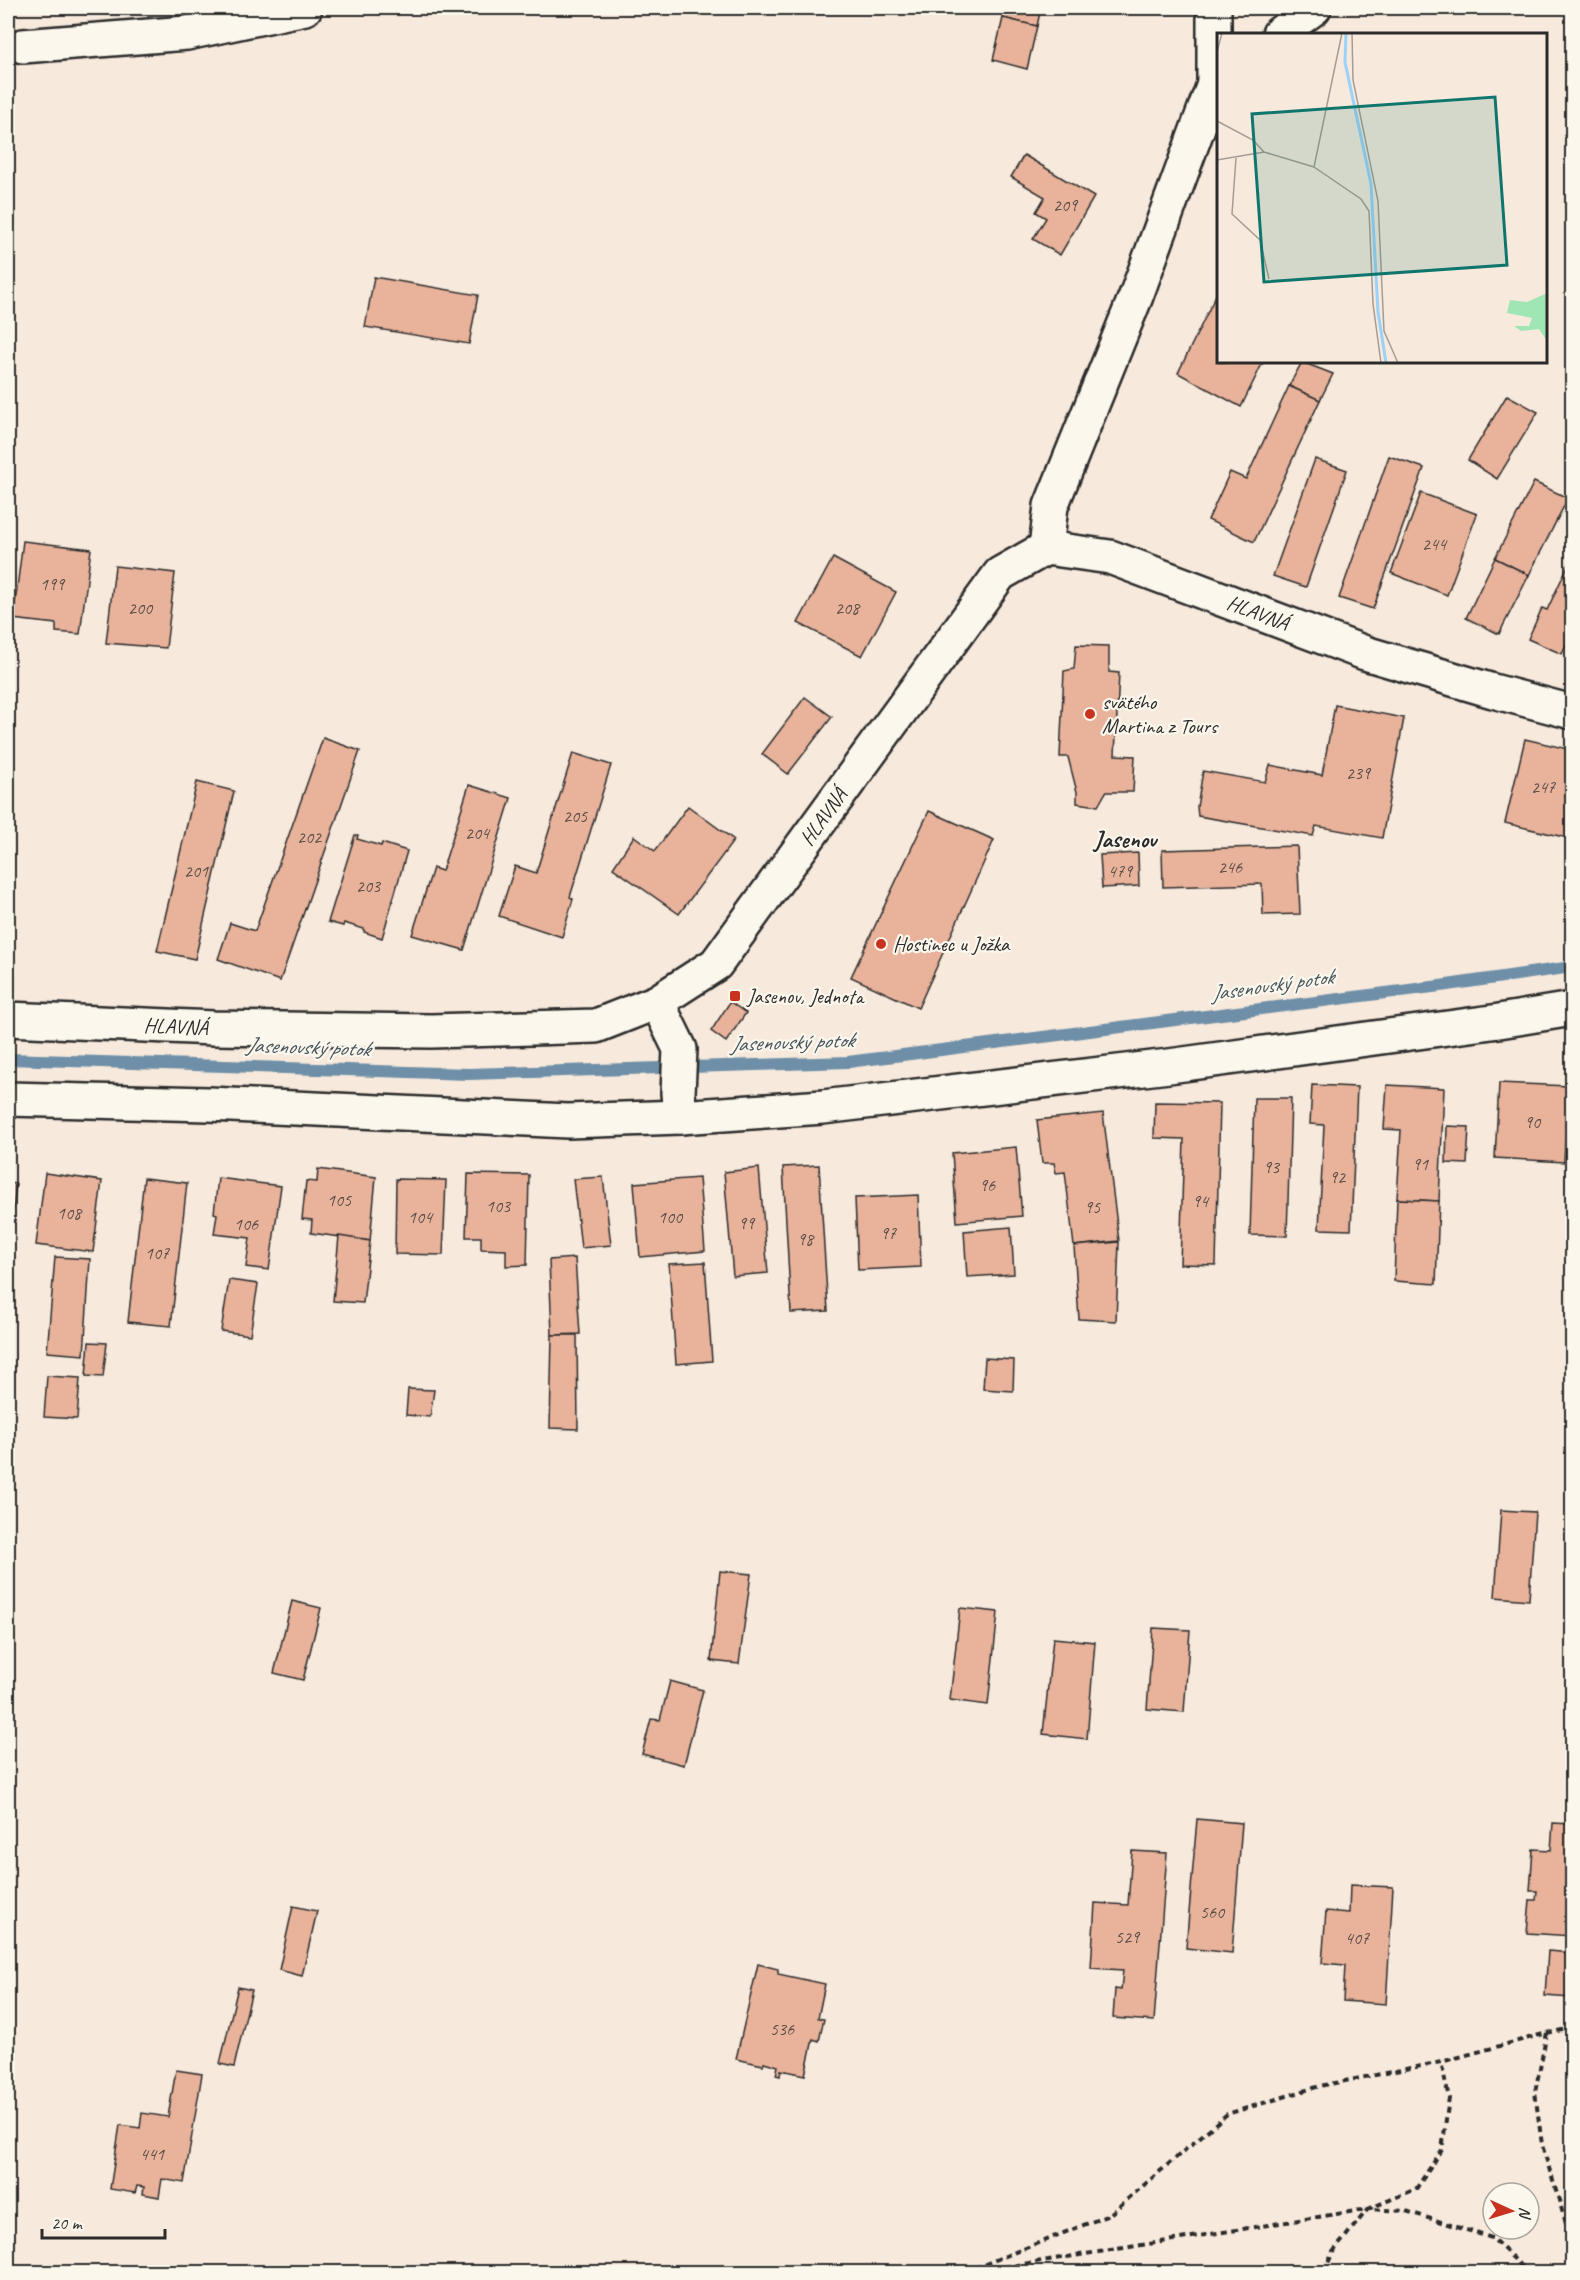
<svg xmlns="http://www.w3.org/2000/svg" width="1580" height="2280" font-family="Caveat,sans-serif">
<rect width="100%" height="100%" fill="#f7e9dc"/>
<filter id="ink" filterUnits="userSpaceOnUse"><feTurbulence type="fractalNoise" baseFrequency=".0167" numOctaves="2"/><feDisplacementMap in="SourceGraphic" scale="12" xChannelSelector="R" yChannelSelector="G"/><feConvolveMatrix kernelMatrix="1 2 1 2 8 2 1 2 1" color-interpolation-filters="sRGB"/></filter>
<g filter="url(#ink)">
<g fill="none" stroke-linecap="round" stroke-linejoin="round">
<!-- stream -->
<path stroke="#6e8fa7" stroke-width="12" d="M8,1059L469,1074L848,1062L1440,986L1572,967"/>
</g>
<!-- building -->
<g fill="#e8b29b" stroke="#2b2b2b" stroke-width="1.5">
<path d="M1005,8H1041L1037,26L1003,18Z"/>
<path d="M1003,18L1037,26L1027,69L993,60Z"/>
<path d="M1024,155L1094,197L1060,255L1033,239L1046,218L1036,212L1045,197L1011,177Z"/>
<path d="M374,277L478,295L469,344L365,327Z"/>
<path d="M1217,293L1218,362H1263L1241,407L1178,373Z"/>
<path d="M1302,362L1333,374L1320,400L1289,386Z"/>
<path d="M1289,386L1320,400L1254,542L1208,520L1230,472L1246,479Z"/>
<path d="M1507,395L1538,412L1497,479L1468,460Z"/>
<path d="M1389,456L1424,468L1373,609L1339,598Z"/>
<path d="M1315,459L1347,470L1306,587L1273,576Z"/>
<path d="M1534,482L1568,498L1529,575L1495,558Z"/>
<path d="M1421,493L1477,514L1447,595L1391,573Z"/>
<path d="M23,541L91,549L80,634L56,632V624L13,619Z"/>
<path d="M1572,557V632L1562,654L1528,639L1542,608L1547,610Z"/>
<path d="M833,558L896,592L862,656L798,623Z"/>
<path d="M1495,558L1529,575L1499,634L1466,618Z"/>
<path d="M115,566L175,573L166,648L106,643Z"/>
<path d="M1076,645L1109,646V672L1119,673L1115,755L1135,756L1133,792H1106L1098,806L1077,803V792L1068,757H1060L1064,671L1074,669Z"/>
<path d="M805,697L832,717L788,774L762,754Z"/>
<path d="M1335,705L1404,718L1382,838L1316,826L1313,836L1198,816L1197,807L1203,771L1265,782L1270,765L1322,775Z"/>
<path d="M323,738L360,751L280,981L218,959L230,923L255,931Z"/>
<path d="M1525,739L1572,750V839L1505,823Z"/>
<path d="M573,753L611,765L570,897L573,899L562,937L499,916L515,866L536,873Z"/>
<path d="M197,782L234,791L195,959L157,951Z"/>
<path d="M469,785L511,798L464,950L412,935L433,868L442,871Z"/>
<path d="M688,806L734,840L679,914L613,868L634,836L655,851Z"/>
<path d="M929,811L994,840L918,1008L851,977Z"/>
<path d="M355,835H358L357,839L381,846L382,843L407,851L382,938L364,932V929L344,923L343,926L328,922Z"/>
<path d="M1297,846L1300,914L1263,915L1262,884L1163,887L1162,850Z"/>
<path d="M1138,853L1139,886L1102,888L1100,855Z"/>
<path d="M730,1002L746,1013L726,1042L711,1031Z"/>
<path d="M1499,1083L1569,1086L1564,1162L1495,1158Z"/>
<path d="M1312,1085L1357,1087L1351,1230L1319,1229L1324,1125L1310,1124Z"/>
<path d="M1387,1085L1444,1088L1439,1201L1397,1199L1401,1130L1384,1129Z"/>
<path d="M1254,1098H1291L1287,1236L1250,1235Z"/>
<path d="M1155,1102L1220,1103L1216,1265L1180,1264L1184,1139L1154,1138Z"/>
<path d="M1103,1113L1119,1241L1074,1246L1065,1172L1056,1173L1054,1163H1042L1037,1120Z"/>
<path d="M1447,1126L1469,1127L1467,1164L1446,1163Z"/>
<path d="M1016,1147L1022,1216L957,1222L952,1153Z"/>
<path d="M819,1165L828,1311L791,1313L783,1167Z"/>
<path d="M759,1168L768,1273L733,1276L724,1172Z"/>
<path d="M318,1169L376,1177L370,1241L311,1233L312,1220L302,1219L306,1181L317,1182Z"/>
<path d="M45,1173L102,1181L93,1252L36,1245Z"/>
<path d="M468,1174L529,1175L527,1265L506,1266V1250L481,1249V1237H466Z"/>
<path d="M603,1177L611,1245L581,1248L573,1179Z"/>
<path d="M144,1178L187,1183L171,1326L128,1322Z"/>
<path d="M218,1178L281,1186L269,1270L246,1267L250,1238L214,1234L217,1214L214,1213Z"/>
<path d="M699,1178L705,1251L640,1257L634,1183Z"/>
<path d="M396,1179L446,1180L443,1255L395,1254Z"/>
<path d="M8,1183L16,1184L8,1260Z"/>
<path d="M918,1195L921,1267L858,1270L855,1198Z"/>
<path d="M1397,1199L1439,1201L1436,1284L1394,1281Z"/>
<path d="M1011,1227L1014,1274L967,1277L964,1231Z"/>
<path d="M339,1236L370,1241L363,1303L333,1301Z"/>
<path d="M1119,1242L1116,1321L1079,1319L1074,1246Z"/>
<path d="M55,1257L90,1259L84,1355L47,1352Z"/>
<path d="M575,1258L580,1334L552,1335L549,1260Z"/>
<path d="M705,1262L712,1361L676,1364L669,1264Z"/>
<path d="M229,1280L258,1284L250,1335L221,1331Z"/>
<path d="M552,1335H577L578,1429L550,1428Z"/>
<path d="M89,1342L107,1343L103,1377L86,1376Z"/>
<path d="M985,1358L1014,1360L1013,1391L983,1389Z"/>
<path d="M47,1376L80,1378L77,1419L44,1417Z"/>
<path d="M408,1389L434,1390L430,1417L406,1415Z"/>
<path d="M1501,1510L1535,1512L1529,1600L1495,1597Z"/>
<path d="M720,1571L751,1574L739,1664L711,1661Z"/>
<path d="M292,1601L321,1608L303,1680L274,1673Z"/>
<path d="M960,1608L998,1612L988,1705L950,1700Z"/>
<path d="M1153,1628L1190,1630L1184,1712L1147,1709Z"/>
<path d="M1053,1638L1095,1642L1087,1739L1043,1734Z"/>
<path d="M670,1681L703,1690L684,1765L642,1754L651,1719L660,1720Z"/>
<path d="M1197,1819L1242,1823L1232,1953L1186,1948Z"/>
<path d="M1553,1823L1572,1824V1936L1527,1933L1530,1900H1536L1537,1891H1530L1533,1849L1551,1850Z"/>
<path d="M1132,1851L1167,1853L1154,2021L1113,2018L1115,1989L1121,1990L1123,1970L1091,1968L1095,1903L1128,1905Z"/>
<path d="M1350,1885L1393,1887L1386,2004L1343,2001L1345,1965L1322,1963L1326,1911L1349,1913Z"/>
<path d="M293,1906L317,1911L302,1976L279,1970Z"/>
<path d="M1548,1951L1572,1953L1571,1998L1545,1996Z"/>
<path d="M758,1964L778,1969V1974L825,1984L818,2018L824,2019L819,2041L813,2039L805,2075L781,2070L780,2076L776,2075L778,2066L764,2062L763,2065L736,2059Z"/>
<path d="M238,1987L252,1990L234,2067L220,2064Z"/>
<path d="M176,2070L202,2074L184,2183L162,2179L159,2197L143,2194L144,2187L137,2186L135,2193L110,2189L120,2125L140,2128L142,2113L168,2117Z"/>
</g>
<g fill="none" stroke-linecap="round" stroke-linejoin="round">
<!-- minor casing -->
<g stroke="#2b2b2b" stroke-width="38">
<g id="minor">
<path d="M1214,8V84"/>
<path d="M1279,34L1314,8"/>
<path d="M23,46L187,33L305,8"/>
<path d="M1046,548L1051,506L1136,296L1214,84L1218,80"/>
<path d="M657,1002L680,1049L678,1093L680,1117"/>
<path id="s1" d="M8,1019L214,1028L431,1031L596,1026L657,1002L716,964L1000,574L1046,548L1110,557L1365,653L1493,691L1572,712"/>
<path d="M8,1099L209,1104L568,1121L680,1117L823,1107L1169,1066L1499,1021L1572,1009"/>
</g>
</g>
<!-- path -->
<g stroke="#2b2b2b" stroke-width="4" stroke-dasharray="6 4.5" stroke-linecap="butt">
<path d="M1547,2033L1535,2092L1542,2145L1572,2243"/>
<path d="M965,2272L1109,2215L1227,2114L1320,2086L1441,2062L1547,2033L1572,2028"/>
<path d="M973,2272L1368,2209L1416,2189L1442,2150L1449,2098L1441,2062"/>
<path d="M1324,2272L1333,2252L1368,2209L1406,2211L1492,2238L1528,2272"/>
</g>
<!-- minor -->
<use href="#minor" stroke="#fbf7ec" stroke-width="33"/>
</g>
</g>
<!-- markers -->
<g fill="#c8321e" stroke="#fbf7ec" stroke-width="2">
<circle cx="1090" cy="714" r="6"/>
<circle cx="881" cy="944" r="6"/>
<rect x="729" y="990" width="12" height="12" rx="3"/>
</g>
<g text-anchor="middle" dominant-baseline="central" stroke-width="4.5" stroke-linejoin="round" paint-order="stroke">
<!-- number labels -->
<g font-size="18" fill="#5a4d47">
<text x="1065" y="205">209</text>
<text x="1434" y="544">244</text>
<text x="52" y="584">199</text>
<text x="140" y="608">200</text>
<text x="847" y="608">208</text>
<text x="1358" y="773">239</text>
<text x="1543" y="787">247</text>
<text x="575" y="816">205</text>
<text x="477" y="833">204</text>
<text x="309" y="837">202</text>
<text x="1230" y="867">246</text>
<text x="196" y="871">201</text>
<text x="1120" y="871">479</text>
<text x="368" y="886">203</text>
<text x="1532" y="1122">90</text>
<text x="1420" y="1164">91</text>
<text x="1271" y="1167">93</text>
<text x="1337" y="1177">92</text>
<text x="987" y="1185">96</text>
<text x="339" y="1200">105</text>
<text x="1200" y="1201">94</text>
<text x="498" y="1206">103</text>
<text x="1092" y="1207">95</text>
<text x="69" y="1213">108</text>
<text x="420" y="1217">104</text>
<text x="670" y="1217">100</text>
<text x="746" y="1223">99</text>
<text x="246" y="1224">106</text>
<text x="888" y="1233">97</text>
<text x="805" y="1239">98</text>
<text x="157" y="1253">107</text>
<text x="1212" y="1912">560</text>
<text x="1127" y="1937">529</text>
<text x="1357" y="1938">407</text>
<text x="782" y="2029">536</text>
<text x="152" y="2154">441</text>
</g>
<!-- street labels -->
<g font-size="21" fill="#2b2b2b" stroke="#fbf7ec">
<text stroke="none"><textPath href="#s1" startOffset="1482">HLAVNÁ</textPath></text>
<text stroke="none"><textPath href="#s1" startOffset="906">HLAVNÁ</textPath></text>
<text stroke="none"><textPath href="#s1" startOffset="168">HLAVNÁ</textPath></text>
</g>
<!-- poi labels -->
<g font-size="21" fill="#2b2b2b" stroke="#fbf7ec" text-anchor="start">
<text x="1102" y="702">svätého<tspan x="1102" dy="24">Martina z Tours</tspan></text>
<text x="893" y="944">Hostinec u Jožka</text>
<text x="747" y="996">Jasenov, Jednota</text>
</g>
<!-- water labels -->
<g font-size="22" font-style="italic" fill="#47555f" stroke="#fbf7ec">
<text transform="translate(1272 985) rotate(-8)">Jasenovský potok</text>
<text transform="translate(792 1042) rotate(-2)">Jasenovský potok</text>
<text transform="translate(308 1047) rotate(2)">Jasenovský potok</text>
</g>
<!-- quarter labels -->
<g font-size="24" font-weight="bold" fill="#2b2b2b" stroke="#fbf7ec">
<text x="1125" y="839">Jasenov</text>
</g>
</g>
<!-- overview -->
<g transform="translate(1217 33)">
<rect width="330" height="330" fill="#f7e9dc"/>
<path d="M330,260V308L322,296L304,298L297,293H312L315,285L290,280L293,267L310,269Z" fill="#9fe6b4"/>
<path fill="none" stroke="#9bd2fa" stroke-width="3" d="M129,0L128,29L154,151L161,279L169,330"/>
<path fill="none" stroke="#a59d95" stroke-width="1.5" d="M125,0L97,134L144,166L152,178L156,271L164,330M135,0L136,47L161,168L167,298L181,330M0,19L5,0M0,88L36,107L47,119L97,134M19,125L15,181L43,207L52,246M0,127L47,119"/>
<path fill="#0f766e" fill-opacity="0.15" stroke="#0f766e" stroke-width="3" d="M278,64L290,232L47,249L35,81Z"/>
<rect width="330" height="330" fill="none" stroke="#2b2b2b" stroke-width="3"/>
</g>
<!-- margin -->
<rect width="1580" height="2280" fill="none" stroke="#fbf7ec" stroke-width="30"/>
<rect x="15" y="15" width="1550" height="2250" fill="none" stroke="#2b2b2b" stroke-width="2" filter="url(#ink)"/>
<!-- north arrow -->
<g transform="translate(1511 2211) rotate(94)"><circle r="28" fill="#fbf7ec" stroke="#a8a59f" stroke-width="1.5"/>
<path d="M0-4.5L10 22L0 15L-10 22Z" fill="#c8321e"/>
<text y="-9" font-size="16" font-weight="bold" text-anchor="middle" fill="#2b2b2b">N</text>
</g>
<!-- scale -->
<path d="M42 2229v9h123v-9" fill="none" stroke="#2b2b2b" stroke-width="3"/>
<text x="51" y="2229" font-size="18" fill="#2b2b2b" stroke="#fbf7ec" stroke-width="4.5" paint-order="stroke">20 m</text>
</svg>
